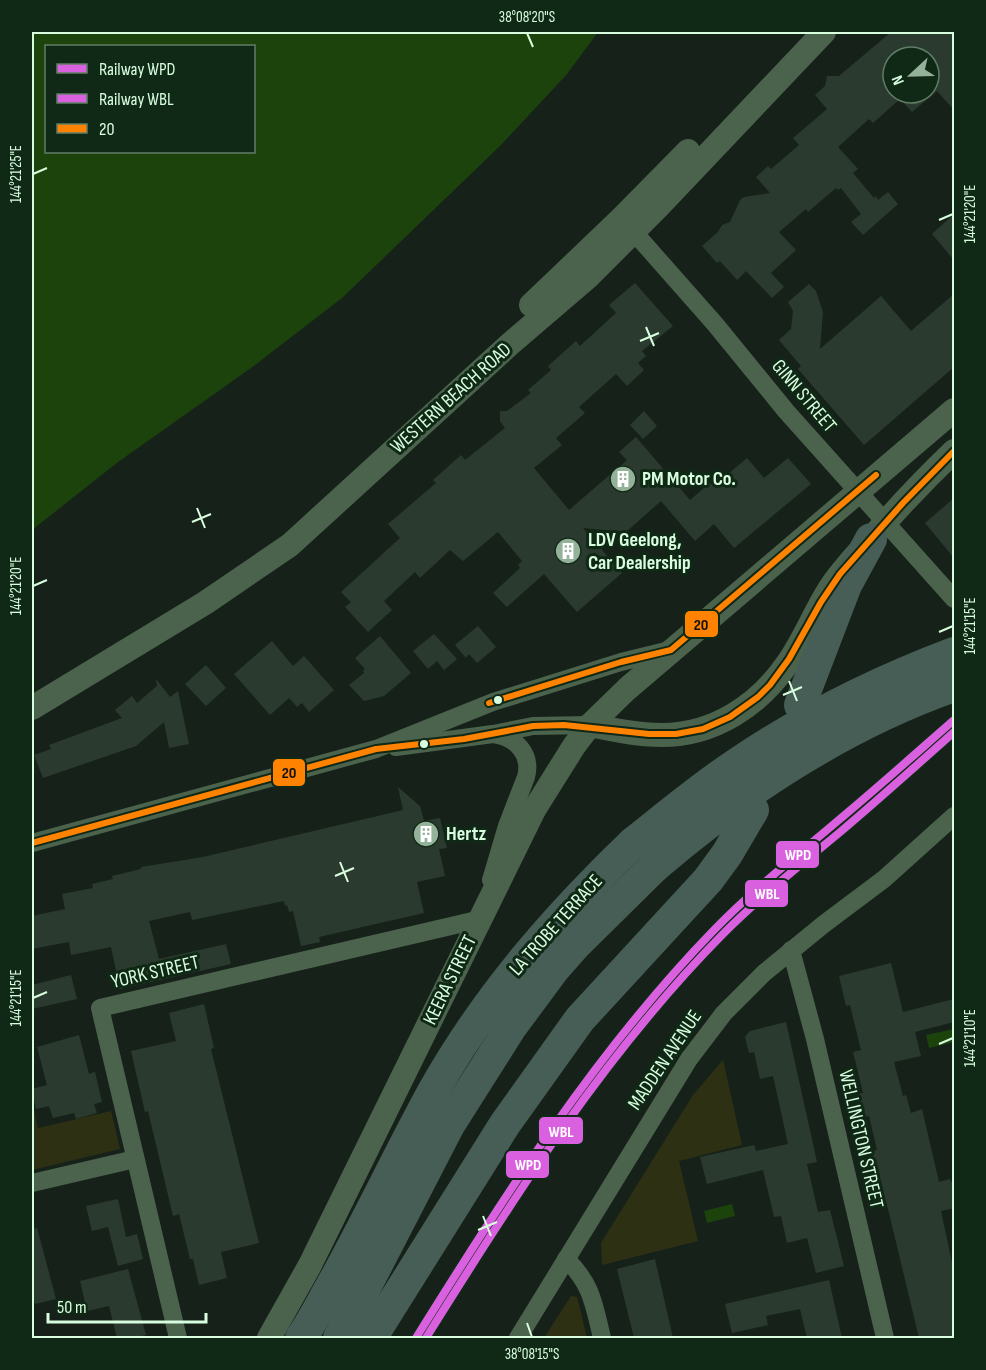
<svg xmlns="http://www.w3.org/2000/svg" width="986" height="1370" font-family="'Sofia Sans Condensed',sans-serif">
<rect width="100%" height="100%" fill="#162219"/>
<!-- green -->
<g fill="#2e3014">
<path d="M723,1060L742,1145L679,1161L698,1241L602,1265L601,1243L693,1095Z"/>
<path d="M32,1100L38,1128L111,1111L120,1149L32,1170Z"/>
<path d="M571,1296L577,1297L587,1338H544Z"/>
</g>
<!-- water -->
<g fill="#1d430c" fill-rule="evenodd">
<path d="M32,32H598L567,74L501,145L342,298L251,368L118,462L32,530ZM46,46H254V152H46Z"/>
<path d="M954,1029V1042L929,1048L926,1035Z"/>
<path d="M732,1204L735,1216L707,1223L704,1211Z"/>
</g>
<!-- building -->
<g fill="#2b3a2e" fill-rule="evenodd">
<path d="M891,32H954V110L937,91L912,112L900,99L873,123L869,119L838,147L858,169L853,173L874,198L876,196L878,200L888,192L898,204L863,235L851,222L861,214L841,188L838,190L836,188L808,212L806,209L779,232L796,250L771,273L784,287L772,298L746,271L737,280L720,261L717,263L702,246L718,232L722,225L730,222L740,200L744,197L770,193L756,177L768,166L771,169L799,145L793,138L827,109L815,95L825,86L827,76H839ZM893,57H929V93H893Z"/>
<path d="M954,214V260L932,234Z"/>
<path d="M635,283L673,326L642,351L646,356L638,363L644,370L627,386L616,374L579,407L585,413L556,438L562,445L534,468L569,510L627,460L619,452L636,437L690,500L710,483L714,486L747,458L764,478L788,458L811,484L734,548L714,524L695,541L661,501L626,532L583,528L622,573L577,612L544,574L507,607L493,593L520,568L518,565L522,561L498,532L463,561L450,550L420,578L415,572L384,601L392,610L368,632L345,607L351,602L341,592L400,538L388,524L436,483L433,480L461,455L465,460L505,428L500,421V411H507L531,393L528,390L551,370L548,366L576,341L580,346L616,313L609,305Z"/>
<path d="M809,284L816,291L823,312L820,349L881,296L911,331L954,294V367L864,445L798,369L801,366L779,340L791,329L793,311L788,302Z"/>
<path d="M644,411L657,426L643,439L630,425Z"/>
<path d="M954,498V558L925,523Z"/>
<path d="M478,626L496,647L477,663L469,654L466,658L455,645Z"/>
<path d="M434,634L457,659L444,670L437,661L428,669L413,651Z"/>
<path d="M380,636L411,673L384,696L364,701L349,685L364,673L363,671L365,669L355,658Z"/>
<path d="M272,641L293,666L304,656L334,690L309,712L302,703L297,707L289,698L270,715L234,674Z"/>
<path d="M206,665L226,688L206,706L185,684Z"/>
<path d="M156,679L170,697L178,691L189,744L169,748L164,722L136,746L43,778L34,755L51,749L49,745L122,718L115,710L132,696L137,703L157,686Z"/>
<path d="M398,787L420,806L424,821L440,818L447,848L439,849L445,876L417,882L424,913L319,937L320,942L301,946L293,911L289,912L287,905L285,906L284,901L192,920L190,912L149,921L159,959L226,944L231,964L120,989L111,947L71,955L69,942L32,949V916L65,909L62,894L93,888L92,884L113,879L112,876L141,869V867L203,857L403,810Z"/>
<path d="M891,963L903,1012L954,999V1022L915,1032L921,1056L894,1062L903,1096L906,1095L911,1113L922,1109L939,1182L950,1179L951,1182L954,1181V1208L941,1211L954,1272V1338H919L889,1213L879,1174L875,1175L870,1152L877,1150L869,1116L865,1117L859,1094L863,1093L853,1052L861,1050L850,1005L846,1006L839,976Z"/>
<path d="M71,975L77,999L32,1009V985Z"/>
<path d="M204,1004L214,1048L211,1049L259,1243L221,1252L227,1278L199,1285L193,1259H190L179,1214L173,1216L148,1111L145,1112L131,1051L176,1041L169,1013Z"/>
<path d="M786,1022L817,1162L807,1164L818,1212L830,1210L844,1266L816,1273L807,1238L787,1243L781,1216L774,1217L763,1170L707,1184L700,1157L754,1145L756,1151L788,1144L773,1076L760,1079L754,1052L749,1053L745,1037L750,1031Z"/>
<path d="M79,1035L89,1074L95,1072L102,1102L94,1104L97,1113L76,1119L74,1113L53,1118L49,1106L36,1109L32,1091V1089L47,1085L37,1047Z"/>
<path d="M118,1199L126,1237L137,1234L143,1259L118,1266L108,1227L92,1231L86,1206Z"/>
<path d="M37,1228L56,1299L35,1304L32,1293V1229Z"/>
<path d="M655,1259L673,1338H634L617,1269Z"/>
<path d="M128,1269L146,1335L133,1338H117L109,1306L87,1311L80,1281Z"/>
<path d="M829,1280L842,1338H807L800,1309L766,1316L768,1325L732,1333L725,1304Z"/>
</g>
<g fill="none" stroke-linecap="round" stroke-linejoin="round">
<!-- minor -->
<g stroke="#4b634d" stroke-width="18">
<path d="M625,222L715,324L786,411L954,599"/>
<path d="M396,747L493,734L533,726L590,725"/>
<path d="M32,843L376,749L493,702L621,662L670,650"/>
<path d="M491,880L507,826L526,777C532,754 516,737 493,734"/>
<path d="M791,950L815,1039L885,1338"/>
<path d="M32,1183L135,1159"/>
<path d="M566,1259C592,1284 594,1305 602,1338"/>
<path d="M178,1338L100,1008L481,919"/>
<path d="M518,1338L689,1059L724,1013L764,973L824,924L884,879L954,816"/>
</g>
<!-- tertiary -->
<g stroke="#4b634d" stroke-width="24">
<path d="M531,305L622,218L688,151"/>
<path d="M32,708L205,603L290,545L510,344L587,278L658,207L824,32"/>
<path d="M590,725C614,730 638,735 662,735C714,735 759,705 787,664C805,639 815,610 832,585C845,566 861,550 876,533C901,504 927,477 954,451"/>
<path d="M269,1338L310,1265L534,810L574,746L590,725L627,689L954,410"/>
</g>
<!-- trunk -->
<g stroke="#475e56" stroke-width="32">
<path d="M800,705L846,585L871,539"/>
<path d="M301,1338C313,1321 322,1302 333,1283C368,1220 399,1154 434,1090C487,996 556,917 633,843"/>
<path d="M339,1338L449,1125L511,1027L554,969L577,943L654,867"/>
<path d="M371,1338L505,1124L580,1019L708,880L727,854L753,810"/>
</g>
<!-- trunk-bridge -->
<g stroke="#475e56" stroke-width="32">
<path d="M633,843C666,817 699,789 735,765C803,719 877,682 954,653"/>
<path d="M654,867C743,791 843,725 954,686"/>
</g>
<!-- bus-1 casing -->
<g stroke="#102816" stroke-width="10">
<g id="bus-1">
<path d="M489,703L621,662L671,650L876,475"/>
<path d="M32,843L376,749L464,739L533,726L564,725L649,734H676L703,729L730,717L758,697L770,685L789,659L821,602L840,574L903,503L954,451"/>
</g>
</g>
<!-- bus-1 -->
<use href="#bus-1" stroke="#ff8200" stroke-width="6"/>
<!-- rail-1 casing -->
<g stroke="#102816" stroke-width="12">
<path id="rail-1" d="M416,1338C505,1195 597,1050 715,929C752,891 794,858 834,824C875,790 914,755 954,720"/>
</g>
<!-- rail-2 casing -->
<g stroke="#102816" stroke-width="12">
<path id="rail-2" d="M426,1338C514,1197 605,1053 723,934C759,898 799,866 839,833C878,800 916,766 954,732"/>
</g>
<!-- rail-1 -->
<use href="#rail-1" stroke="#d961df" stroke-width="8"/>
<!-- rail-2 -->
<use href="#rail-2" stroke="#d961df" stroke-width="8"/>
</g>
<!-- ticks -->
<path fill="none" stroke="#d8fedf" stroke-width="2" d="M527,33L533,47M33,174L47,168M939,220L953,214M646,327L654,346M640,341L659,333M197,508L205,528M192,522L211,514M33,586L47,580M939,632L953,626M789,681L797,701M783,695L802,687M340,862L348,882M335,876L354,868M33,998L47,992M939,1044L953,1038M483,1216L491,1236M478,1230L497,1222M527,1323L532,1337"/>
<!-- icons -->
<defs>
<g id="building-disc" transform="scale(1.35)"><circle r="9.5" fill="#94b19a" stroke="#102816"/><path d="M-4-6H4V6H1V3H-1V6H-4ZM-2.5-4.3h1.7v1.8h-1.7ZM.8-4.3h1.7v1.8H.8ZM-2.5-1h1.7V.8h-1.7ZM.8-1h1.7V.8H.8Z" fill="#fff"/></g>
</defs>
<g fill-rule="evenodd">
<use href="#building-disc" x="623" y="479"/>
<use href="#building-disc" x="568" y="551"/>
<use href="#building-disc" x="426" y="834"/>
</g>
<!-- markers -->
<g fill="#d8fedf" stroke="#102816" stroke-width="2">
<circle cx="498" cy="700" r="5"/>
<circle cx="424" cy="744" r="5"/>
</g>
<g text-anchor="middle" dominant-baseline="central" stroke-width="6" stroke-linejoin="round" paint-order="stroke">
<!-- street labels -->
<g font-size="20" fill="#d8fedf" stroke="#102816">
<text transform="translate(804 396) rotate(50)">GINN STREET</text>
<text transform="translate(451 398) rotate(-42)">WESTERN BEACH ROAD</text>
<text transform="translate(556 925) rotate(-48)">LA TROBE TERRACE</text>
<text transform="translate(155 972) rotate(-13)">YORK STREET</text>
<text transform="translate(450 980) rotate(-64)">KEERA STREET</text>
<text transform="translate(665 1060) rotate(-56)">MADDEN AVENUE</text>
<text transform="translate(861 1139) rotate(77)">WELLINGTON STREET</text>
</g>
<!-- poi labels -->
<g font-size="20" font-weight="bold" fill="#d8fedf" stroke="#102816" text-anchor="start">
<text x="642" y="479">PM Motor Co.</text>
<text x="588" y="540">LDV Geelong,<tspan x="588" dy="23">Car Dealership</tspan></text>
<text x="446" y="834">Hertz</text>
</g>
</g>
<g stroke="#102816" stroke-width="2">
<rect x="684" y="610" width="35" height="28" rx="6" fill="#ff8200"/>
<rect x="272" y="758" width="34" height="29" rx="6" fill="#ff8200"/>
<rect x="775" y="840" width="45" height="29" rx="6" fill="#d961df"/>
<rect x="744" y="879" width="45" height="29" rx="6" fill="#d961df"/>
<rect x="538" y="1116" width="46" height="29" rx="6" fill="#d961df"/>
<rect x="505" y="1150" width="45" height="29" rx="6" fill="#d961df"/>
</g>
<g font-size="16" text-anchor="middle" font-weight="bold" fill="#fff">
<text x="798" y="860">WPD</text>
<text x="767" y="899">WBL</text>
<text x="561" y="1137">WBL</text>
<text x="528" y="1170">WPD</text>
</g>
<g font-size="16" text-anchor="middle" font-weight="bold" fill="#111">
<text x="701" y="630">20</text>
<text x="289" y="778">20</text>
</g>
<!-- border -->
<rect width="986" height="1370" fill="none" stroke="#102816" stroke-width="66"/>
<!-- legend -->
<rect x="45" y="45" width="210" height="108" fill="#102816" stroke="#607e66" stroke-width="1.5"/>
<rect x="57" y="64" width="30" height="9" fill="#d961df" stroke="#607e66" stroke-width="1.5"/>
<text x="99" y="75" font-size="18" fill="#d8fedf">Railway WPD</text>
<rect x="57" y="94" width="30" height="9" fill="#d961df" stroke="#607e66" stroke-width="1.5"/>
<text x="99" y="105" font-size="18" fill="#d8fedf">Railway WBL</text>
<rect x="57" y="124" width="30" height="9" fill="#ff8200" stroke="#607e66" stroke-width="1.5"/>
<text x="99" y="135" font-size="18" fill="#d8fedf">20</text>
<!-- north arrow -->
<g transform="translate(911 75) rotate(248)"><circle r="28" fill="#102816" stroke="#607e66" stroke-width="1.5"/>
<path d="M0-4.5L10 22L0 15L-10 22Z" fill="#94b19a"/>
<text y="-9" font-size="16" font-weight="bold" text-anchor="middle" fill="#d8fedf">N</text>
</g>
<!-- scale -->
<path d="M48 1313v9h158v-9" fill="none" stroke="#d8fedf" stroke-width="3"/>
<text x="57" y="1313" font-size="18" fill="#d8fedf" stroke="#102816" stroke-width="4.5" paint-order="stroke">50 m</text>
<rect x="33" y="33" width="920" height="1304" fill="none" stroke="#d8fedf" stroke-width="2"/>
<g font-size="15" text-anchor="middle" fill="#d8fedf">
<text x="527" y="22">38°08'20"S</text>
<text transform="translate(16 174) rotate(-90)" y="5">144°21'25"E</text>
<text transform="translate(970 214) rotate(-90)" y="5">144°21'20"E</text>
<text transform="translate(16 586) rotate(-90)" y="5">144°21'20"E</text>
<text transform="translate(970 626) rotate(-90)" y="5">144°21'15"E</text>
<text transform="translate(16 998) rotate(-90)" y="5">144°21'15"E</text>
<text transform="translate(970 1038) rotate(-90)" y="5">144°21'10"E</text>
<text x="532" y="1359">38°08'15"S</text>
</g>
</svg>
